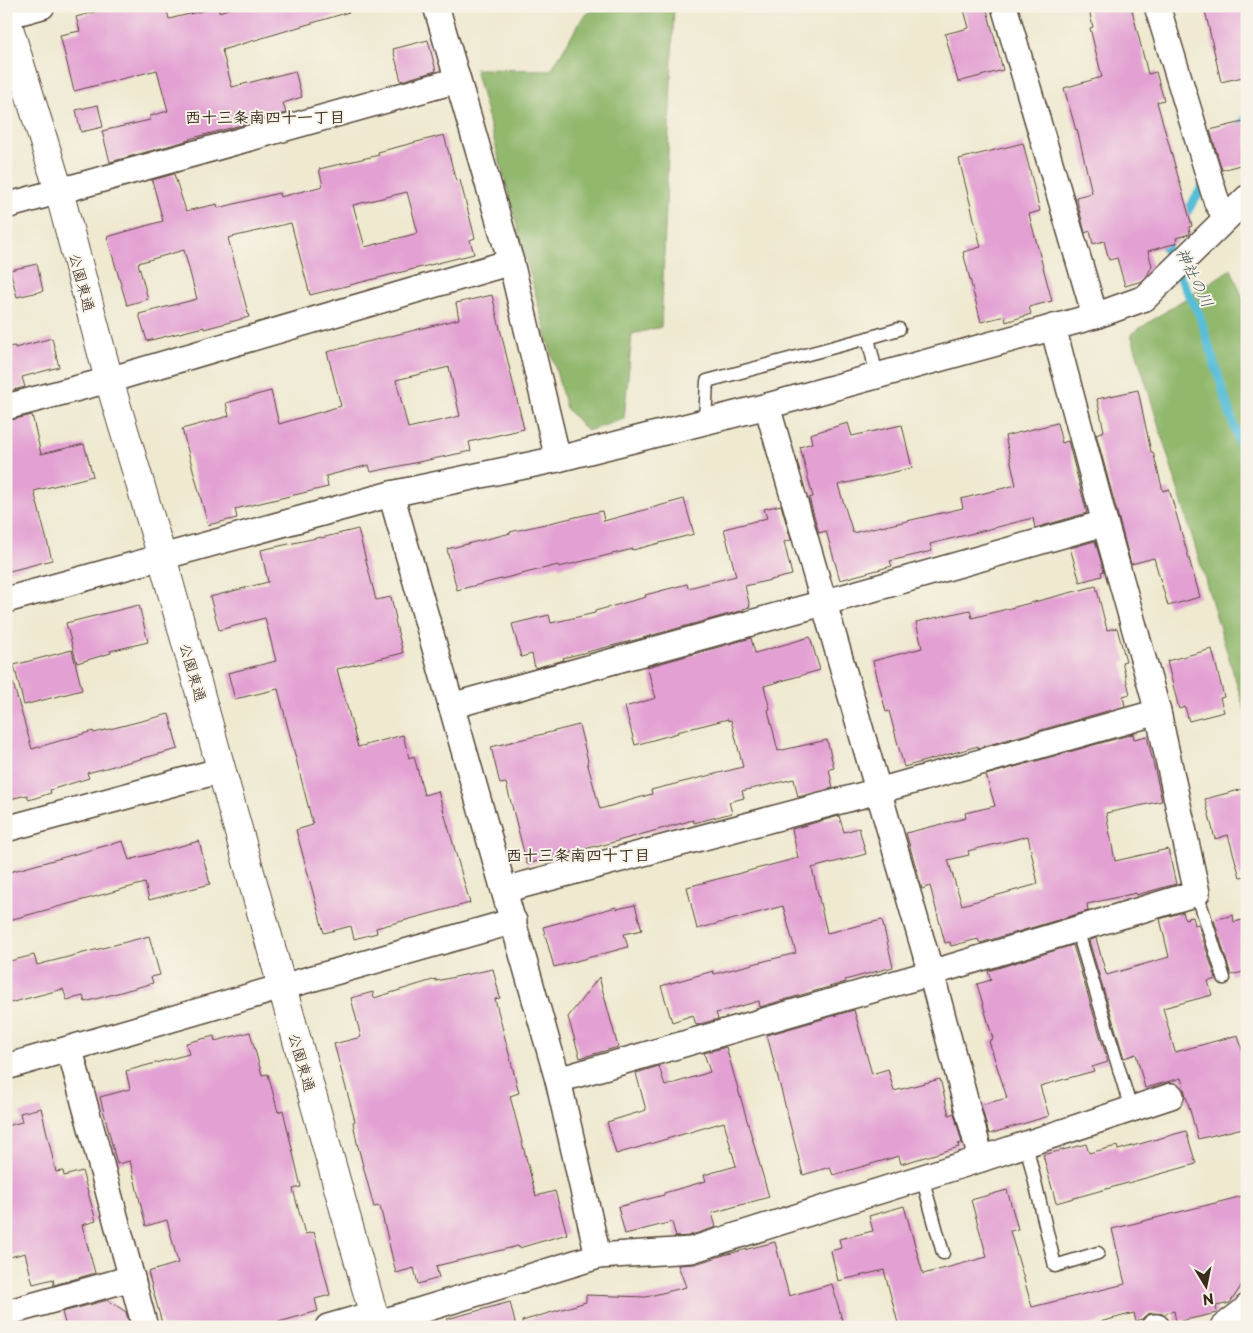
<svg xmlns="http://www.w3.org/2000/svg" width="1253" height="1333" font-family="'Playpen Sans','Klee One',sans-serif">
<rect width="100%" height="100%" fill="#f7f3e8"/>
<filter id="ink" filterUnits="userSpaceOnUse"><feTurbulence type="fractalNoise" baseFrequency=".02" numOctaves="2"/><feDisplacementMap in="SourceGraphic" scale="10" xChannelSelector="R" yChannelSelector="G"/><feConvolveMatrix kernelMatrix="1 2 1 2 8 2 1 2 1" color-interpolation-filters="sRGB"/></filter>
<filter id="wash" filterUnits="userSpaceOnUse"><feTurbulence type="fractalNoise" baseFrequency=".0096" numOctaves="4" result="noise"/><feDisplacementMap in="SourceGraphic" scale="20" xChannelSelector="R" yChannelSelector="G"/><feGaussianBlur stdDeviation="1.12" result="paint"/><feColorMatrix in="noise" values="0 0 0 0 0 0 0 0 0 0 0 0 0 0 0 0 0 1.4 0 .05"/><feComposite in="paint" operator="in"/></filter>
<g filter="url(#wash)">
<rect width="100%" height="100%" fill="#efe9d0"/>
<!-- forest -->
<g fill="#92b86e" stroke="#667146">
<path d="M599,6H674L661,327L632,334L624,419L587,431L566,408L475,69L551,70L583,17Z"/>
<path d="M1231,269L1247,308V718L1131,334Z"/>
</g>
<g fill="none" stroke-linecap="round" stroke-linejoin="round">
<!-- stream -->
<g stroke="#59bed7" stroke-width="9">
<path d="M1237,132L1247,116"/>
<path d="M1181,221L1225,151"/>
<path d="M1172,236L1165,248L1199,314L1247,468"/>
</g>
</g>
<g id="blocks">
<!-- building -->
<g fill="#e3a0d3" fill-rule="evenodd">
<path d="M117,6H166L169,19L218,7L219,12L237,6H348L349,12L222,50L232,87L295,71L302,97L283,103L286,113L189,139L190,140L110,162L102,131L150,120V116L168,111L157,70L74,91L60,35L80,31L76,17Z"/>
<path d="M963,6H986L1003,70L958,82L945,34L969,28Z"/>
<path d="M1088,6H1131L1148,74L1156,72L1164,100L1157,102L1192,226L1189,227L1190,233L1189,234L1176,238L1177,243L1148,251L1152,266L1147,276L1142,281L1125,286L1117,258L1109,260L1104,241L1093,244L1090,231L1085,233L1076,197L1092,193L1077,129L1076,130L1064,88L1102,77L1090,28L1093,27Z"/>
<path d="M1204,6H1247V76L1221,82Z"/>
<path d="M428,40L436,71L401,81L393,49Z"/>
<path d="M98,105L103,127L81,132L76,110Z"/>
<path d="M1247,121V163L1222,170L1210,130Z"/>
<path d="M444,135L456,181L460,180L475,238L470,240L474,254L310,295L291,223L228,238L249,317L204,329V327L147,341L139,314L197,299L184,250L138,263L148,299L127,305L107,237L163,221L152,180L174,174L186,211L217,204L218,208L279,193L280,197L323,186L319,169L379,155L378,152ZM407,192L418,233L365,247L353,205Z"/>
<path d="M1023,143L1040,211L1029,214L1052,301L1029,307L1031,314L1006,322L1005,316L981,322L963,252L981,247L959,159Z"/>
<path d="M37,264L43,291L17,297L10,270Z"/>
<path d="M492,295L524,429L469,442L471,451L371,472L369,465L326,476L328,487L235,509L237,518L208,525L182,429L229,416L226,403L271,391L279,424L341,406L327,352L459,319L456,303ZM449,367L460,416L408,428L396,380Z"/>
<path d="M52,338L59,367L22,377L25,387L6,392V347L15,346V348Z"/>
<path d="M1138,390L1151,452H1153L1163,491L1169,489L1200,597L1168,606L1154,558L1131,564L1096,434L1104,431L1097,399Z"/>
<path d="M32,415L41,454L84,444L93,476L34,491L52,560L6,572V421Z"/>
<path d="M848,423L852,436L902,425L912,468L838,485L853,533L881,526V527L963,508L961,499L1016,485L1005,436L1057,423L1062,443L1068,441L1087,513L1035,528L1033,518L930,544L932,551L890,561L892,566L840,580L826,531L819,533L809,498L813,497L800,447L812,443L810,434Z"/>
<path d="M684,499L694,534L633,550V549L559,567L558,565L457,590L447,549L511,533L510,532L602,511L604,521Z"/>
<path d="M781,505L791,540L784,542L792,575L745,586L750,607L743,609L744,610L635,640L563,658L564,660L535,668L532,654L521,657L512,624L549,615L551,623L595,613V611L646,597L645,595L687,584L688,588L736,576L724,529L767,518L764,509Z"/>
<path d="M358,529L376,600L391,597L396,619L395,620L403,653L337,669L358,747L403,735L409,758L414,756L424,795L438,791L470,903L376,928L377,933L354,939L351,926L324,933L296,830L313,825L278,689L235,699L228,673L276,661L265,618L219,630L210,597L268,582L261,550L321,537V538Z"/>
<path d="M1095,541L1104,571L1101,572L1102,576L1080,582L1070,548Z"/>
<path d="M1096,586L1107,630L1117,628L1126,661L1122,662L1130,694L1123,696L1125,706L978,748V746L904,767L889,711L886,712L873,661L922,648L916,622L970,610L972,618Z"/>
<path d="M139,605L148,642L110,651L111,653L77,663L66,623Z"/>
<path d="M810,637L820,670L764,686L770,709L768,710L778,751L827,740L834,768L829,769L833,788L798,797L794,779L742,791L744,798L729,802L732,813L694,823L693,820L596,847V846L527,864L506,783L500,784L491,747L579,725L588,761L587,762L600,809L652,794L651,790L743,767L731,720L728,721V719L677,732L678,733L635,745L625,707L656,698L647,667L751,638L755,653Z"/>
<path d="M1212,649L1224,697L1220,698L1224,712L1189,721L1185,707L1179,709L1167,661Z"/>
<path d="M72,650L82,690L24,705L14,665Z"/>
<path d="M13,683L32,749L93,731L94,733L169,714L178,749L87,773L89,778L50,790L51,793L29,800L27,795L6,800V684Z"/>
<path d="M1133,734L1134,739L1147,736L1162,801L1106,813L1115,861L1168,849L1176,884L1136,895V893L1087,904L1088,911L980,943L978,939L951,946L950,942L945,943L930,886L922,889L906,833L966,818L965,813L995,806L986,775ZM1028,836L1038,884L962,905L948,860L969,855L968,851Z"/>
<path d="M1247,788V876L1240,877L1228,835L1215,839L1205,799Z"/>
<path d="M839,816L844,832L859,828L866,854L812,868L827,933L882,920L893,967L845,980L846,982L760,1007L759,1001L716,1013L718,1019L696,1025L693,1015L672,1022L661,986L713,971L714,974L796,953L783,906L697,929L687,887L798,858L792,829Z"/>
<path d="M123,841L129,860L199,841L210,884L149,900L145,883L6,921V873Z"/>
<path d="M635,905L642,930L624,934L628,947L554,967L543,927L616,907L617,909Z"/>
<path d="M1183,912L1185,919L1193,917L1195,925L1198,924L1216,979L1208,981L1212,995L1163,1008L1175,1052L1238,1035L1247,1068V1127L1198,1139L1181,1078L1145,1088L1136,1054L1124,1058L1089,941L1096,938L1106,974H1107V975L1169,957L1160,919Z"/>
<path d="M1233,915L1234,922L1247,919V971L1231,975L1214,920Z"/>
<path d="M149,936L160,975L151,977L153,983L85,1002L83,996L67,1000L63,989L6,1004V962L34,955L37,965Z"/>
<path d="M1073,945L1108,1062L1092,1067L1094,1071L1040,1086L1049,1116L989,1134L981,1105L1007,1098L989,1041L993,1039L977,984L991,980L988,971Z"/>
<path d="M493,969L500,998L495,999L519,1093L510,1096L536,1196L555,1191L567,1234L519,1248L518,1246L436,1266L439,1278L418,1284L414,1268L396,1273L380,1206L374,1207L357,1143L353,1122L355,1121L334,1044L361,1037L351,998L373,992L374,998L436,979V981Z"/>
<path d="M599,977L618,1047L580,1058L568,1017Z"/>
<path d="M854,1010L872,1074L888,1069L894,1091L940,1079L949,1115L954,1113L962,1143L958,1144L959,1147L901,1164L899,1156L833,1175L830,1167L803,1175L767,1035Z"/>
<path d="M250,1032L262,1075L268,1074L278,1112L283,1110L301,1187L293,1189L305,1234L314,1232L330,1295L315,1299L318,1311L261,1327H163L148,1272L178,1263L167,1220L146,1226L130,1161L117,1164L100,1097L130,1089L126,1071L189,1054L186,1043L214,1036L215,1041Z"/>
<path d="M726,1047L769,1197L712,1213L716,1227L688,1236L676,1237L672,1222L625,1234L618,1207L664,1195V1193L706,1181L704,1175L736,1166L724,1122L616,1154L607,1122L646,1110L636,1073L659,1066L665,1086L710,1072L704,1053Z"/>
<path d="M41,1108L56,1172L63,1171L64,1176L82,1171L96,1221L82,1225L95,1273L54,1285L53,1279L33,1284L25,1253L6,1258V1126L22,1122L20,1113Z"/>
<path d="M1186,1131L1196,1164L1056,1203L1043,1155L1086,1144L1089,1153L1117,1146L1118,1150Z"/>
<path d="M1007,1190L1018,1229L1010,1231L1032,1307L1125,1284L1112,1229L1247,1195V1277L1230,1303L1216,1306L1217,1313L1176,1322L1174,1311L1163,1314L1154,1313L1147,1314L1142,1319L1136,1321L1134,1313L1081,1327H899L884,1270L838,1281L831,1251L841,1248L839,1239L873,1231L869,1216L904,1206L923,1274L987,1257L971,1200Z"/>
<path d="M775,1242L789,1296L832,1284L844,1327H523L522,1321L586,1302V1295L646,1297L686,1287L678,1265L695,1264L724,1255Z"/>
<path d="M108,1300L126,1312L130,1327H66L62,1312Z"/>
<path d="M510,1302L516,1327H448L447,1319Z"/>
</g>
</g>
</g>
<g filter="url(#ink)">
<use href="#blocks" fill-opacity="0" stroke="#564739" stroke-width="1"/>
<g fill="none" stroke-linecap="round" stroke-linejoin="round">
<!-- service casing -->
<g stroke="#564739" stroke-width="15">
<g id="service">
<path d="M868,338L899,329"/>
<path d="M705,421L707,381L868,338L877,376"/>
<path d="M1197,893L1224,978"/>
<path d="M1077,929L1131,1109"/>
<path d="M1026,1144L1055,1266L1098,1253"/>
<path d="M922,1177L943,1253"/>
</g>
</g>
<!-- minor casing -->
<g stroke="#564739" stroke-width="28">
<g id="minor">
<path d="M436,6L511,262L558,459"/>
<path d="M1004,6L1095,316"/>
<path d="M1157,6L1217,203L1226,217"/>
<path d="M6,16L42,6"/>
<path d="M6,206L458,80"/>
<path d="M767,406L931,973L981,1159"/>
<path d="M6,407L109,380L511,262"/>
<path d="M391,494L558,1080L598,1256"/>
<path d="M6,600L391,494L558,459L767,406L1095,316L1145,298L1247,198"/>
<path d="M451,706L823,603L1105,523"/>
<path d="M6,829L222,770"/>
<path d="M504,890L878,791L1158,712"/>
<path d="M70,1050L145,1327"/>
<path d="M6,1067L282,987L514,921"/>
<path d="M558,1080L931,973L1197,893L1158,712L1105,523L1053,327"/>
<path d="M6,1313L132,1278"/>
<path d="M376,1324L598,1256L691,1250L981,1159L1171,1096"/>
<path d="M328,1327L373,1314"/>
<path d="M1154,1327H1157"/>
<path d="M1223,1327L1245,1310L1247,1307"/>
</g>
</g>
<!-- tertiary casing -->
<g stroke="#564739" stroke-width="30">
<path id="tertiary" d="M6,18L59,191L109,380L162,557L377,1327"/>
</g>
<!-- service -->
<use href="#service" stroke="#fff" stroke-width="12"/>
<!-- minor -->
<use href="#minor" stroke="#fff" stroke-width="25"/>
<!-- tertiary -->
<use href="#tertiary" stroke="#fff" stroke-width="28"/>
</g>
</g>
<g text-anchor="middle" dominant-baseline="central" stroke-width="4" stroke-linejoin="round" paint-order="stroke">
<!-- street labels -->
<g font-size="15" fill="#3b2a1e" stroke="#f7f3e8">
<text transform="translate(83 282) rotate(75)">公園東通</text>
<text transform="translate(194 672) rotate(74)">公園東通</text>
<text transform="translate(303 1062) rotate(74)">公園東通</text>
</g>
<!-- neighbourhood labels -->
<g font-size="16" font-weight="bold" fill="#3b2a1e" stroke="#f7f3e8">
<text x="265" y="116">西十三条南四十一丁目</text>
<text x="578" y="854">西十三条南四十丁目</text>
</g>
<!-- water labels -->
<g font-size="16" font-style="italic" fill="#445656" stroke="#f7f3e8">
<text transform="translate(1196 277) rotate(64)">神社の川</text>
</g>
</g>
<!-- margin -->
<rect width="1253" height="1333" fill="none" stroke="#f7f3e8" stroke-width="25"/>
<!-- north arrow -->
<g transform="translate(1206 1286) rotate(170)" stroke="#f7f3e8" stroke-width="4" paint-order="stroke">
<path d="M0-4L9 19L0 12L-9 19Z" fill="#3b2a1e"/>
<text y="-8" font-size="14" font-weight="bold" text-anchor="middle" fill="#3b2a1e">N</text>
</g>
</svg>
